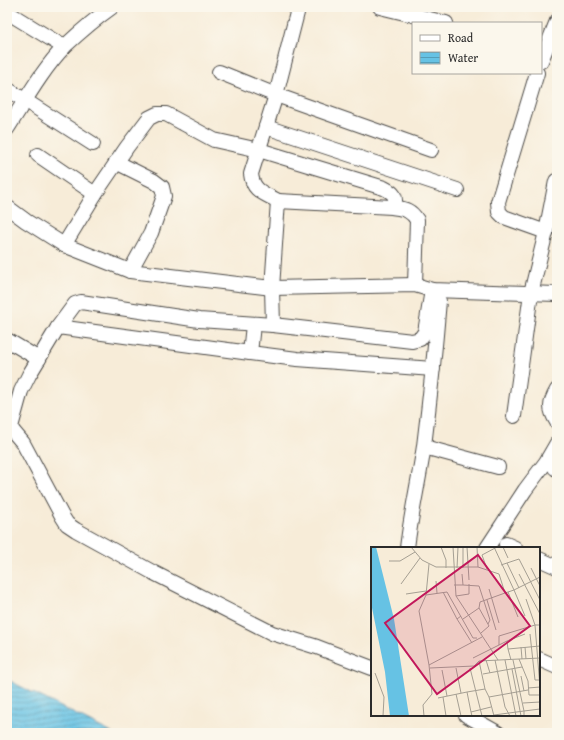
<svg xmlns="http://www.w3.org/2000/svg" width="564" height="740" font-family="'Gentium Book Plus',serif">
<defs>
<pattern id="water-rules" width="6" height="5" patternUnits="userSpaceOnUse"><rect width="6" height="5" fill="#66c2e4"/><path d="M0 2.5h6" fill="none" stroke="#549eb9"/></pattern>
</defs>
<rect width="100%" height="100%" fill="#fbf7ec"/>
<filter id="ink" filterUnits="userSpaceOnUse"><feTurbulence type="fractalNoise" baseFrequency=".025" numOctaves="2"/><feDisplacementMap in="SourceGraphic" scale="8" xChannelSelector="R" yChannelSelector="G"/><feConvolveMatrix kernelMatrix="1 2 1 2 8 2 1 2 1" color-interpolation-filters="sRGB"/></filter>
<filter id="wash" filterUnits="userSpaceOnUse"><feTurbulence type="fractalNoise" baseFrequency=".012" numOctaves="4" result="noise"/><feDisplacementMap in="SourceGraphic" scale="16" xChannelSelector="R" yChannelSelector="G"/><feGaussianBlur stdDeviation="0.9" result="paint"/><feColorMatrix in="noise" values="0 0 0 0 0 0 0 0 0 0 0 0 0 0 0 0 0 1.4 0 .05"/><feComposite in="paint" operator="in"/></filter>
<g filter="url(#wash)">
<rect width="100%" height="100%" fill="#f7ecd8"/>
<!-- water -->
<path fill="url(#water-rules)" stroke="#487688" d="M7,679L12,682L112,733H7Z"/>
</g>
<g filter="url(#ink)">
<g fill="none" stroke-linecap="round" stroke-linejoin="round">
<!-- minor casing -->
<g stroke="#4a4845" stroke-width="16">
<g id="minor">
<path d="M380,7L446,23"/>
<path d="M7,12L64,47"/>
<path d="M541,61L557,21"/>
<path d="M219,72L276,95L431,150"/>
<path d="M537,73L498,202L499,212L504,217L546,232"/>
<path d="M7,89L93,144"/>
<path d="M266,127L457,190"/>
<path d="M7,129C25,101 42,70 65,46C80,32 95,19 112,7"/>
<path d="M38,155L95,194L64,245"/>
<path d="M116,162L154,181L162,187L164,196L151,233L130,271"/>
<path d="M95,194L127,147L149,118L157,114H166L214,140L259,150L384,188C394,193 397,196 394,207"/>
<path d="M278,201L392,207C404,209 410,209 417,220L415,285"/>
<path d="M7,207L26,221L64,245L130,271L272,288L415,285L432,290L557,294"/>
<path d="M253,325L250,353L297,359L433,369"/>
<path d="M273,325L272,288L278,201C264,193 253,192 251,174L276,95L298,9L296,7"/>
<path d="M58,327L250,353"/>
<path d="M7,340L39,359"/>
<path d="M557,390C549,404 549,409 557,422"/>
<path d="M514,416L531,293L546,232L556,181"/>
<path d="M7,424L23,443L62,516L67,524L76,530L154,573L272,633L317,647L372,668"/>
<path d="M11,427L21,391L29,375L58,327L75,304L81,302L199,320L273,325L412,341L420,339L425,332L432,290"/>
<path d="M424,447L498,467"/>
<path d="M555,468L557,469"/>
<path d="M506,544L515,548"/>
<path d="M407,548C411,514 419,480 424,446C430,398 435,349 439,301"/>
<path d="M487,548L525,490L546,462L557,443"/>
<path d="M539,559L557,567"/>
<path d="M539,659L557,667"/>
<path d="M466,715L498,733"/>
</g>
</g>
<!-- minor -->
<use href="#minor" stroke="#fff" stroke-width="14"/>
</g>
</g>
<!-- overview -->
<g transform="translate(371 547)">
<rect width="169" height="169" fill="#f7ecd8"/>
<path d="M0,0H5L23,72L38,169H19L14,125L0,56Z" fill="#66c2e4"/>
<path fill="none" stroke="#a59f93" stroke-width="1" d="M40,0L51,13L65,20H107L128,27L134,46L109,55L108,61L92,72M70,0L75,13V21M82,0L85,49L127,113M96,0L98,33M106,0L107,20M123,0L143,43L134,46M132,0L137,11M18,14H29L44,5M136,16L148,41M130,18L148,12L169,53M86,21L87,0M92,21V0M160,21L169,39M116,22L111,8L126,0M148,27L169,67M65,34L66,46M30,37L49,11M83,38H92L91,27M92,38L108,39L119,73L117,77M118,42L128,76M72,45L86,72M137,45L147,70M35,47L55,44M55,48L76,45L102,91H106M85,49L98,47V37M155,52L164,78H169M116,53L125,83M108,61L118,79L110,86M90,69L86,72L101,96M154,69L143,43L169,30M159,87L164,133H168M128,98V89L164,78L169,141M150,100L151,112M154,100L155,112M137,102L136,94L154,87M102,111L136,94M148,112L157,134L158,148H169M115,113L119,126M124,113L134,160L139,169M134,113L145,169M140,113L137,102L169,99M142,113L153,164L169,162M108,114L114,142M58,118L48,64L55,48L58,17M59,121L103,119L108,114L169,111M85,121L90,146M99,121L111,169M141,122L150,169M71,123L76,149M4,126L13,150L12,169M112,127L151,120M150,129L153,144M157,141L169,140M96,145L114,142L118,150M85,147L90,169M72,150L75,169M67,151L96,145L100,165M152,156L169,155M123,168L153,164V169M53,169L52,158L61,147L58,118L111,90M101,169L100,165L120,160M123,169L118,150L157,143"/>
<path fill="#c2185b" fill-opacity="0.15" stroke="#c2185b" stroke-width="2" d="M107,8L159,79L66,147L14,76Z"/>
<rect width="169" height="169" fill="none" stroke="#2b2b2b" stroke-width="2"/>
</g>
<!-- margin -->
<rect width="564" height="740" fill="none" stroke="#fbf7ec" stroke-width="24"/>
<!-- legend -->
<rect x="412" y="22" width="130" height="52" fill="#fbf7ec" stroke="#a8a59f"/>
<rect x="420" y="35" width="20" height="6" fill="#ffffff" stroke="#a8a59f"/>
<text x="448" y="42" font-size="12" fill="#2b2b2b">Road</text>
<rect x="420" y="52" width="20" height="12" fill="url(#water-rules)" stroke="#a8a59f"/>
<text x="448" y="62" font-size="12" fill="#2b2b2b">Water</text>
</svg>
